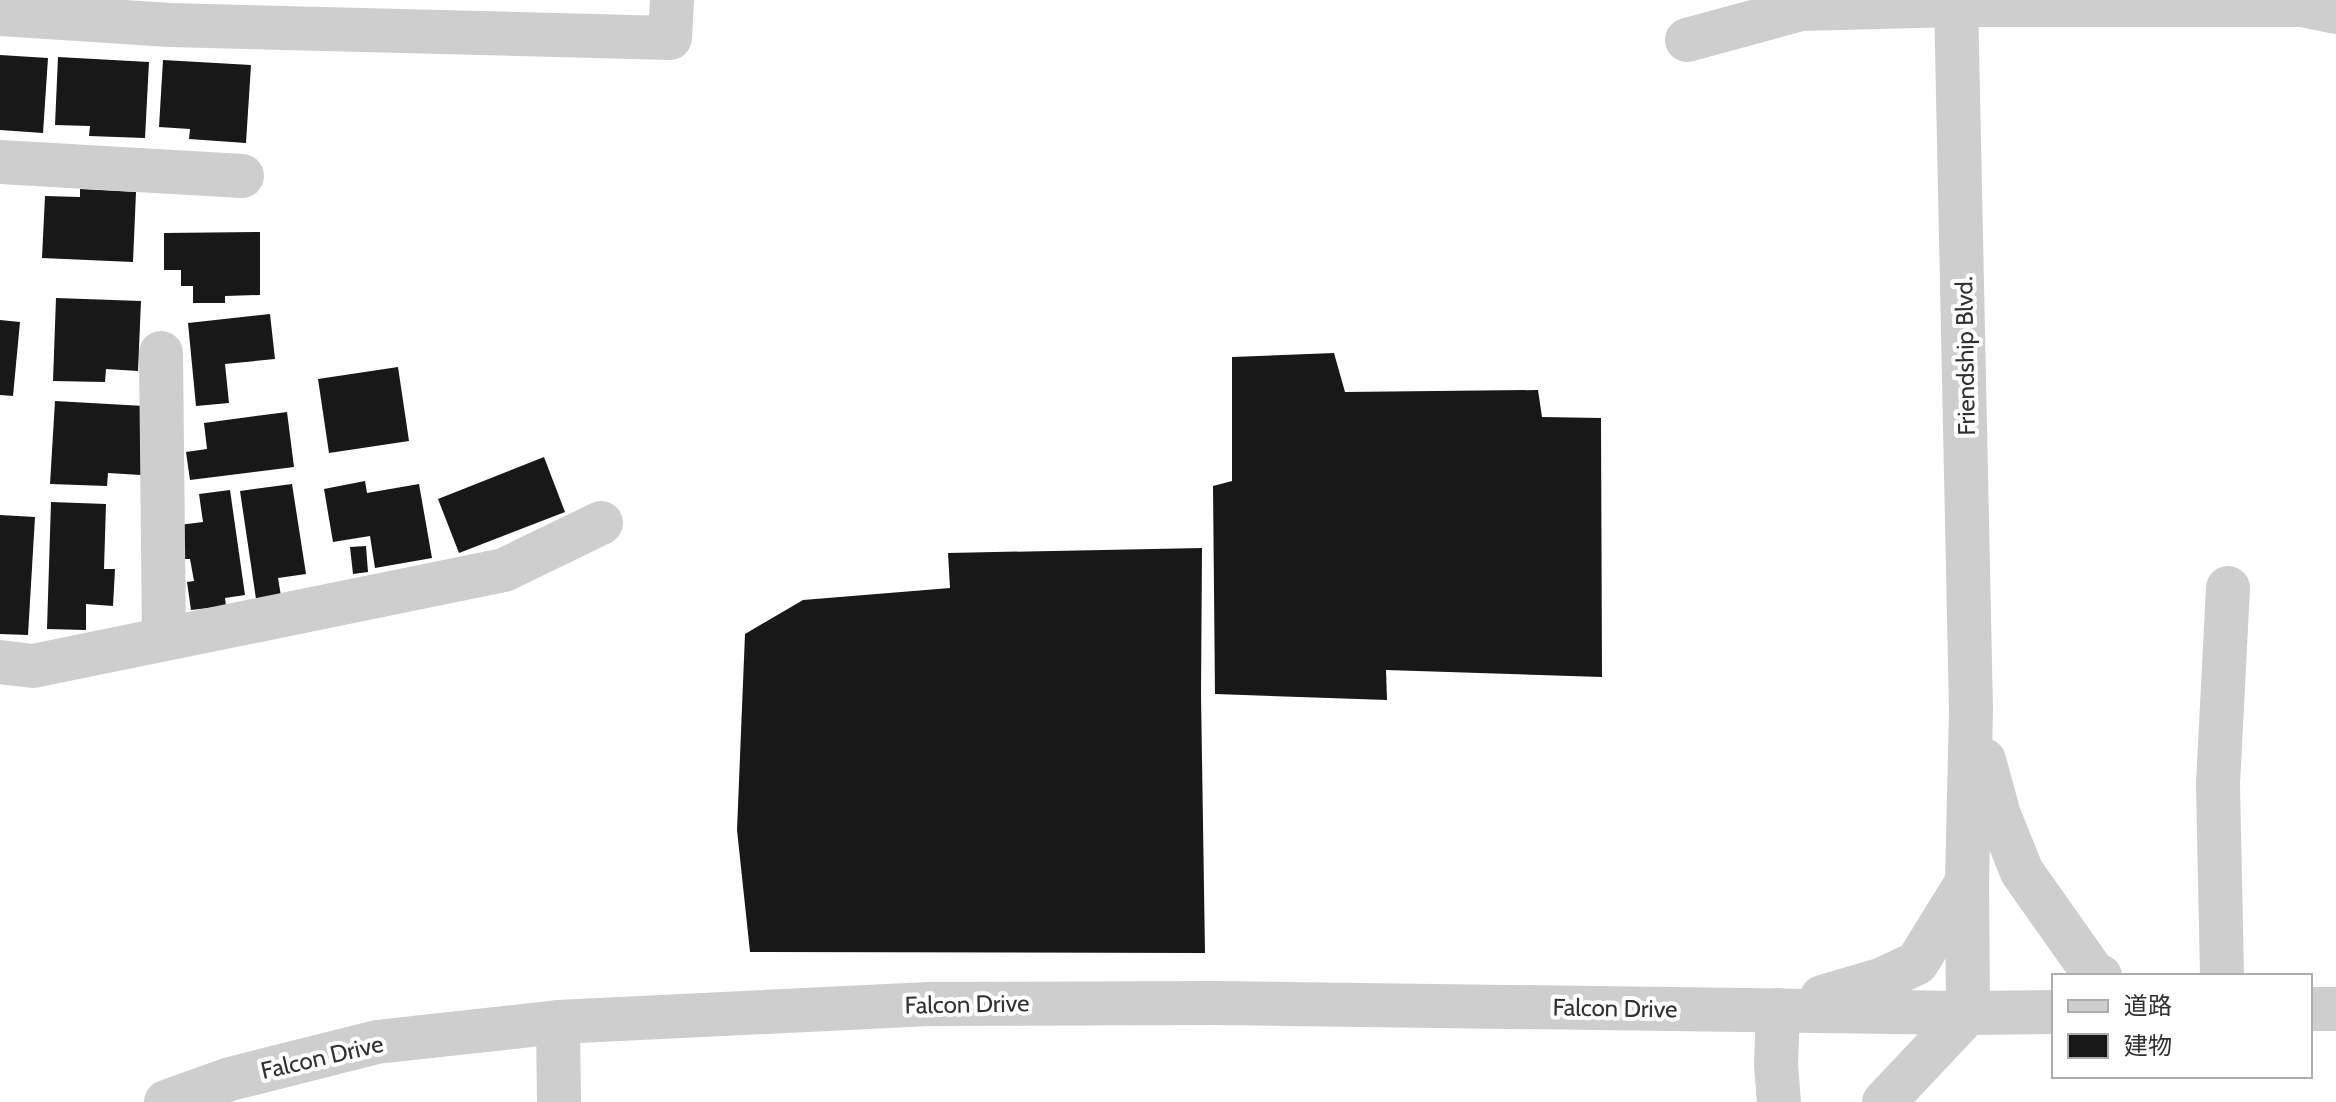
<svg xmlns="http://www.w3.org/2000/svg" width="2336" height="1102" font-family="Cabin,'Noto Sans JP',sans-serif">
<rect width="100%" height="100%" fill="#fff"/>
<!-- building -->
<g fill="#181818">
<path d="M0,55L48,58L43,133L0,130Z"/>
<path d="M58,57L149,62L145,138L89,136L90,126L55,125Z"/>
<path d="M163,60L251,65L246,143L189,139L190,129L159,127Z"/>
<path d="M80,189L136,192L133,262L42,258L45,196L80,197Z"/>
<path d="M260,232V295L225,296V303H193V286H181V270H164V233Z"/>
<path d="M56,298L141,301L138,371L106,369L105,382L53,381Z"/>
<path d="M270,314L275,359L225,364L229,403L196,406L188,323Z"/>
<path d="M0,320L20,322L13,396L0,395Z"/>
<path d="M1334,353L1345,392L1538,390L1542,417L1601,418L1602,677L1386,670L1387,700L1215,694L1213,486L1232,481V357Z"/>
<path d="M398,367L409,441L329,453L318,379Z"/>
<path d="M55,401L144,406L141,475L108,473L107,486L50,484Z"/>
<path d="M287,412L294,467L190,480L186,452L207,449L204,423Z"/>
<path d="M544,457L565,512L459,553L438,499Z"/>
<path d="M365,481L367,493L419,484L432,558L375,568L370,536L333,542L324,489Z"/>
<path d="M292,484L306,574L278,578L281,596L256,599L240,491Z"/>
<path d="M230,490L245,595L225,598L226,606L191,610L187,582L194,581L190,559H184L179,525L203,522L199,494Z"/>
<path d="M51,502L106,504L104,569H115L113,606L86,604V630L47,629Z"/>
<path d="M0,515L35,517L28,635L0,634Z"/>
<path d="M366,546L368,572L353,574L350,547Z"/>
<path d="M1202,548L1201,694L1205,953L750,952L737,830L745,634L803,600L950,588L948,553Z"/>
</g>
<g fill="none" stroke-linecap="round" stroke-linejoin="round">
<!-- minor -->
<g stroke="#cecece" stroke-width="44">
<path d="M1956,0L1971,711L1967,882L1968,1013"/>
<path d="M0,14L170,25L670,38L672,0"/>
<path d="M1687,40L1801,9L1956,5H2302L2336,12"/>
<path d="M0,162L242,176"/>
<path d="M161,353L164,639"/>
<path d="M0,662L33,666L504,570L601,523"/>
<path d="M1984,760L1999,815L2022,872L2094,974L2100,976"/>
<path d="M2222,976L2218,784L2228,588"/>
<path d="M1822,997L1883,979L1917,963L1967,882"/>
<path d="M2310,1009H2336"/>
<path d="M1778,1010L1776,1065L1779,1102"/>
<path d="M558,1022L559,1102"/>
<path d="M166,1102L230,1079L377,1042L558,1022L929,1004L1215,1003L1968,1013L2054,1012"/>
<path d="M1884,1102L1968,1013"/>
</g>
</g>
<g text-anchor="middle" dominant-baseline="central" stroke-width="8" stroke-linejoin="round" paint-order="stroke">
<!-- street labels -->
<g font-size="24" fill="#313131" stroke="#fff">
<text transform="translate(1965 356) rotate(-91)">Friendship Blvd.</text>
<text transform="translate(967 1004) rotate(-1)">Falcon Drive</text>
<text transform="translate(1615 1008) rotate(1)">Falcon Drive</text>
<text transform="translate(322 1057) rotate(-13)">Falcon Drive</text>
</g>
</g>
<!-- legend -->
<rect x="2052" y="974" width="260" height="104" fill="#ffffff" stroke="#adadad" stroke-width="2"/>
<rect x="2068" y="1000" width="40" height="12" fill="#cecece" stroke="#adadad" stroke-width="2"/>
<text x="2124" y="1014" font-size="24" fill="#313131">道路</text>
<rect x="2068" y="1034" width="40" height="24" fill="#181818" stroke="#adadad" stroke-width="2"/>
<text x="2124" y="1054" font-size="24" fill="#313131">建物</text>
</svg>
